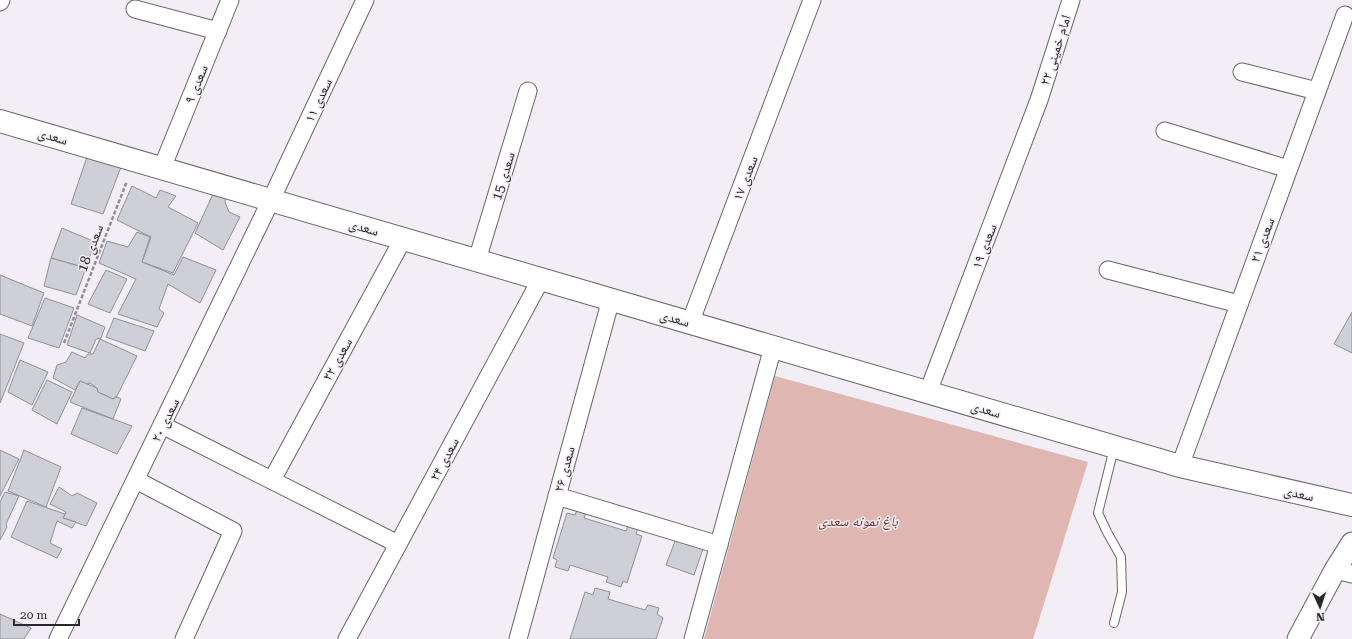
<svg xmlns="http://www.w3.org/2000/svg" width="1352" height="639" font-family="'Roboto Serif','Noto Naskh Arabic',serif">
<rect width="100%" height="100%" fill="#f3eef5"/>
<!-- green -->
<path fill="#dfb6b1" d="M775,376L1088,462L1033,639H704Z"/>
<!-- building -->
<g fill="#cfd0d7" stroke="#8f8f96">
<path d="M87,157L121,167L103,214L71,204Z"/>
<path d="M132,186L156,198L160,190L176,196L168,207L198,223L173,273L142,262L151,237L117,220Z"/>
<path d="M214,192L226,196L225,202L229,212L240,217L223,250L195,233Z"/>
<path d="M62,228L95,242L86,268L51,258Z"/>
<path d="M137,232L150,237L142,262L174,275L183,257L216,270L200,303L168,284L159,309L164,313L157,327L118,314L136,279L99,263L107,241L128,247Z"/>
<path d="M51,258L86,268L76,295L44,286Z"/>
<path d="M106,270L127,279L110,313L88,304Z"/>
<path d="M0,275L44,293L32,326L0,314Z"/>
<path d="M45,298L74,308L59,348L28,338Z"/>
<path d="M1352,312V353L1334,344Z"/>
<path d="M77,315L105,327L101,338L96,339L90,353L67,345Z"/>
<path d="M114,318L154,331L145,351L106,337Z"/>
<path d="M0,334L24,343L0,403Z"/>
<path d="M100,339L137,356L117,396L113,399L98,392L97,388L90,383L86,384L80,381L75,390L53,378L57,365L66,362L72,352L85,358L88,354H93Z"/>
<path d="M20,360L48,372L32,405L8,392Z"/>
<path d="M47,380L72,392L57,424L32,410Z"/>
<path d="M80,381L97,388L98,392L113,399L117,397L121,399L113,419L70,402Z"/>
<path d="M82,408L132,426L117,454L71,434Z"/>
<path d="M0,450L19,459L0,496Z"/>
<path d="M24,450L61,467L46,507L8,491Z"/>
<path d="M59,487L72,496L77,493L97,503L86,526L63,518L66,512L50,504Z"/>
<path d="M5,492L19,496L6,524L7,527L0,540V502Z"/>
<path d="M27,501L65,514L63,518L76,522L72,528L57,521L50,543L62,549L57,558L11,537Z"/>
<path d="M577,510L586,513L584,518L626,531L628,526L638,528L636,534L642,536L627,583L623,581L621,587L606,582L608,577L570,565L568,571L555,567L557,560L553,558L567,513L575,515Z"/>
<path d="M677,536L704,546L694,575L666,565Z"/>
<path d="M595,588L610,592L608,599L645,610L648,605L659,608L657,614L663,618L656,639H570L585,592L593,595Z"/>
<path d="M0,614L31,628L24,639H0Z"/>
</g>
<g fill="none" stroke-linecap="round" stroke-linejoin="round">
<!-- service casing -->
<g stroke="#6a656b" stroke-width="10">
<path id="service" d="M1114,623L1122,592L1121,557L1107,532L1098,513L1114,448"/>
</g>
<!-- minor casing -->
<g stroke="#6a656b" stroke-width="19">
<g id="minor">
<path d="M0,2L1,0"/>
<path d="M135,9L218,31"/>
<path d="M1242,72L1317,91"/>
<path d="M1165,131L1288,169"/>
<path d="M162,168L230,0"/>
<path d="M477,260L528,91"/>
<path d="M1108,270L1239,304"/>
<path d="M690,323L812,0"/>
<path d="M928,392L1039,100L1071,0"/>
<path d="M162,425L398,544"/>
<path d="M1180,466L1345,15"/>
<path d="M136,480L233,531L184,639"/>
<path d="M272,480L403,239"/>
<path d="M557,496L719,545"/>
<path d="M1335,570L1352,574"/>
<path d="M58,639L271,200L365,0"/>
<path d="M347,639L541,279"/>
<path d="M518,639L611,299"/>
<path d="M693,639L773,347"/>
</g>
</g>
<!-- tertiary casing -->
<g stroke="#6a656b" stroke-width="23">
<path id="tertiary" d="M1298,639L1335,570L1352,543"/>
</g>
<!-- secondary casing -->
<g stroke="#6a656b" stroke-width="24">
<path id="secondary" d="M0,121L1180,466L1352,505"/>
</g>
<!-- path -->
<path stroke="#928e93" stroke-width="2.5" stroke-dasharray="4 2" stroke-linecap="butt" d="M64,343L127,181"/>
<!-- service -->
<use href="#service" stroke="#fff" stroke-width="8"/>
<!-- minor -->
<use href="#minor" stroke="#fff" stroke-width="17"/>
<!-- tertiary -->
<use href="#tertiary" stroke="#fff" stroke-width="21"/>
<!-- secondary -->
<use href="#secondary" stroke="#fff" stroke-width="22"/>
</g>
<g text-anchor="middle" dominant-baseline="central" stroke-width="3" stroke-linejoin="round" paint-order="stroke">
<!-- street labels -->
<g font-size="14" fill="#2b282b" stroke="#f3eef5">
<text transform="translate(1055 50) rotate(-72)">امام خمینی ۲۲</text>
<text transform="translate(196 84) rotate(-68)">سعدی ۹</text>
<text transform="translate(318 100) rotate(-65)">سعدی ۱۱</text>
<text transform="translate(53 136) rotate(16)">سعدی</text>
<text transform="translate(503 176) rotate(-73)">سعدی 15</text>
<text transform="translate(745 178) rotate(-69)">سعدی ۱۷</text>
<text transform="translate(364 227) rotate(16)">سعدی</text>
<text transform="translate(1262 240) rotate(-70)">سعدی ۲۱</text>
<text transform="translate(984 246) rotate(-69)">سعدی ۱۹</text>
<text transform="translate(90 248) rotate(-69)">سعدی 18</text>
<text transform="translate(675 318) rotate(16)">سعدی</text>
<text transform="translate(337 359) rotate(-61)">سعدی ۲۲</text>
<text transform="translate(986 409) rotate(16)">سعدی</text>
<text transform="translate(165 420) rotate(-64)">سعدی ۲۰</text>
<text transform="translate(444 459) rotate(-62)">سعدی ۲۴</text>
<text transform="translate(564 469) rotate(-75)">سعدی ۲۶</text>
<text transform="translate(1299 493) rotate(13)">سعدی</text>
</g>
<!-- park labels -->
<g font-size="14" font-style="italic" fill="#692b26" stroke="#f3eef5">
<text x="858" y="521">باغ نمونه سعدی</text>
</g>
</g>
<!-- north arrow -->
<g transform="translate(1320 607) rotate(177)" stroke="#f3eef5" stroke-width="3" paint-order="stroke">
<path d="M0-3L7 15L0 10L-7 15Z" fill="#2b282b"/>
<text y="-6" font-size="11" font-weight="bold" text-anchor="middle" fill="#2b282b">N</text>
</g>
<!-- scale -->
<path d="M14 619v6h65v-6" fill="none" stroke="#2b282b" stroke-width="2"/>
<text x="20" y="619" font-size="12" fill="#2b282b" stroke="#f3eef5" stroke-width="3" paint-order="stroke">20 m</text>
</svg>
